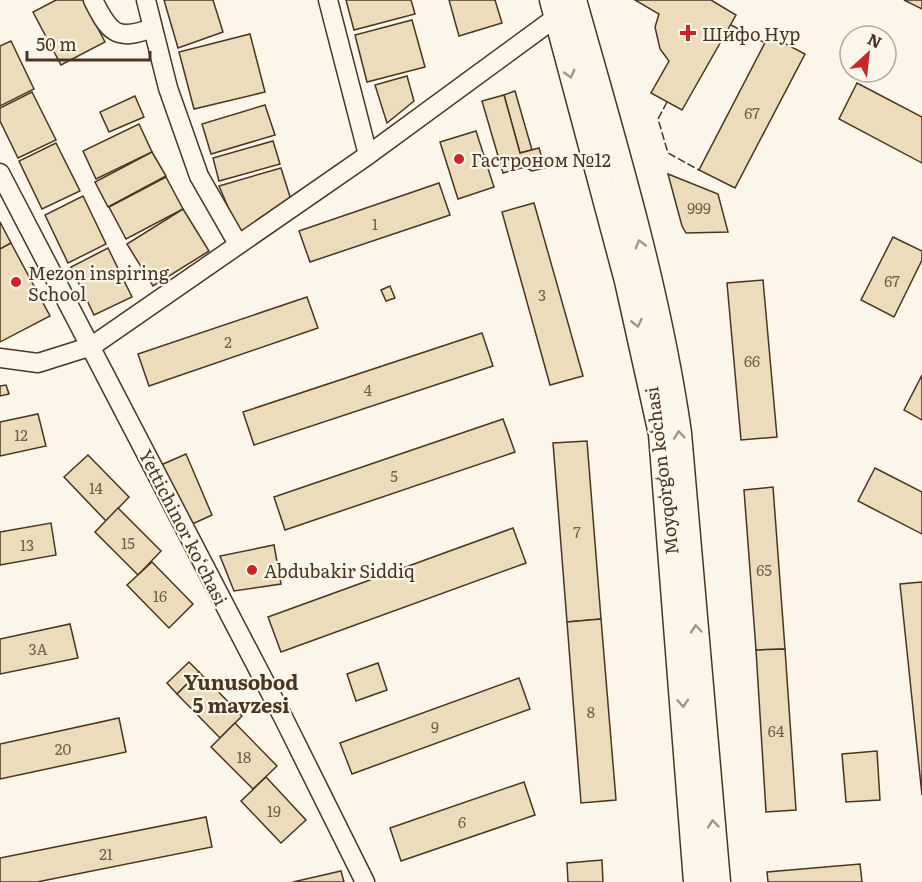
<svg xmlns="http://www.w3.org/2000/svg" width="922" height="882" font-family="Literata,serif">
<rect width="100%" height="100%" fill="#fbf6e9"/>
<!-- building -->
<g fill="#ecdcbc" stroke="#4a3520" stroke-width="1.5">
<path d="M56,0H83L105,42L61,65L33,12Z"/>
<path d="M164,0H213L223,32L178,48Z"/>
<path d="M346,0H411L415,14L354,30Z"/>
<path d="M449,0H495L502,23L459,36Z"/>
<path d="M635,0H711L736,15L682,110L651,93L669,61L660,49L655,27L659,14Z"/>
<path d="M904,0H922V9Z"/>
<path d="M412,20L425,67L367,82L355,35Z"/>
<path d="M250,34L265,92L194,109L179,52Z"/>
<path d="M769,35L805,54L735,188L699,170Z"/>
<path d="M11,41L34,89L0,106V46Z"/>
<path d="M407,76L414,101L387,123L375,85Z"/>
<path d="M857,83L922,117V163L839,119Z"/>
<path d="M515,91L532,150L520,153L504,95Z"/>
<path d="M32,92L56,140L18,158L0,121V108Z"/>
<path d="M504,95L520,153L539,148L545,168L532,171L525,167L503,173L482,101Z"/>
<path d="M135,96L144,117L109,132L100,112Z"/>
<path d="M265,105L275,135L211,154L202,124Z"/>
<path d="M139,124L152,152L96,179L83,151Z"/>
<path d="M476,131L494,187L458,199L440,142Z"/>
<path d="M273,141L280,164L219,181L213,158Z"/>
<path d="M56,143L80,191L42,209L19,161Z"/>
<path d="M152,152L166,176L108,207L95,182Z"/>
<path d="M281,168L291,200L240,235L219,186Z"/>
<path d="M668,174L718,194L728,232L686,233L682,226Z"/>
<path d="M166,177L183,209L126,239L109,207Z"/>
<path d="M439,183L450,215L310,262L299,231Z"/>
<path d="M83,196L106,244L68,263L45,215Z"/>
<path d="M534,203L583,376L550,385L502,212Z"/>
<path d="M183,209L209,251L153,286L127,244Z"/>
<path d="M0,222L11,243L0,249Z"/>
<path d="M893,237L922,251V260L894,317L861,300Z"/>
<path d="M11,243L50,316L0,342V249Z"/>
<path d="M108,248L132,297L94,315L71,267Z"/>
<path d="M763,280L777,437L741,440L727,283Z"/>
<path d="M390,286L395,298L386,301L381,290Z"/>
<path d="M307,297L318,328L149,386L138,354Z"/>
<path d="M482,333L493,366L254,445L243,412Z"/>
<path d="M922,375V420L904,410Z"/>
<path d="M6,385L9,394L0,396V386Z"/>
<path d="M38,414L46,446L0,456V422Z"/>
<path d="M503,419L515,452L285,530L274,497Z"/>
<path d="M587,441L601,619L567,622L553,443Z"/>
<path d="M186,454L212,515L188,526L161,465Z"/>
<path d="M88,455L129,497L106,521L64,477Z"/>
<path d="M875,468L922,492V534L858,501Z"/>
<path d="M773,487L785,649L756,650L744,490Z"/>
<path d="M118,508L161,551L138,575L95,532Z"/>
<path d="M51,523L56,555L0,565V532Z"/>
<path d="M513,528L526,563L281,652L268,617Z"/>
<path d="M274,545L281,584L234,591L220,556Z"/>
<path d="M152,562L193,604L169,628L127,585Z"/>
<path d="M922,582V795L900,584Z"/>
<path d="M601,619L616,800L581,803L567,622Z"/>
<path d="M70,624L78,658L0,674V639Z"/>
<path d="M785,649L796,810L766,812L756,650Z"/>
<path d="M189,662L199,672L177,694L167,683Z"/>
<path d="M378,663L387,690L356,701L347,674Z"/>
<path d="M199,672L242,716L220,738L177,694Z"/>
<path d="M519,678L530,709L352,774L340,743Z"/>
<path d="M119,718L126,752L0,779V744Z"/>
<path d="M235,723L277,766L253,789L211,747Z"/>
<path d="M877,751L880,800L846,802L842,754Z"/>
<path d="M266,777L306,820L281,843L241,801Z"/>
<path d="M524,782L535,815L401,861L390,828Z"/>
<path d="M206,817L212,847L37,882H0V858Z"/>
<path d="M602,860L603,882H568L567,863Z"/>
<path d="M860,864L862,882H768L767,872Z"/>
<path d="M341,871L344,882H293Z"/>
</g>
<g fill="none" stroke-linecap="round" stroke-linejoin="round">
<!-- minor casing -->
<g stroke="#4a3520" stroke-width="21">
<g id="minor">
<path d="M93,0C109,32 116,42 152,28"/>
<path d="M146,0L168,88L199,176L238,244"/>
<path d="M328,0L368,155"/>
<path d="M0,173L284,719L365,882"/>
<path d="M0,358L38,363L92,346L368,155L566,10"/>
</g>
</g>
<!-- major casing -->
<g stroke="#4a3520" stroke-width="27">
<g id="major">
<path d="M552,0L627,281L661,434L696,882"/>
<path d="M574,0C614,143 658,286 679,433L718,882"/>
</g>
</g>
<!-- minor -->
<use href="#minor" stroke="#fbf6e9" stroke-width="18"/>
<!-- major -->
<use href="#major" stroke="#fbf6e9" stroke-width="24"/>
<!-- fence -->
<g stroke="#4a3520" stroke-width="1.5" stroke-dasharray="8 3" stroke-linecap="butt">
<path d="M731,25L765,43"/>
<path d="M667,102L658,119L668,153L699,170"/>
</g>
</g>
<!-- one-way arrows -->
<defs><path id="oneway-chevron" d="M-2-3.5L2.5 0L-2 3.5" fill="none" stroke-width="1.6" stroke-linecap="round" stroke-linejoin="round" transform="scale(1.5)"/></defs>
<g stroke="#a29684">
<use href="#oneway-chevron" transform="translate(570 74) rotate(75)"/>
<use href="#oneway-chevron" transform="translate(640 244) rotate(-105)"/>
<use href="#oneway-chevron" transform="translate(637 323) rotate(77)"/>
<use href="#oneway-chevron" transform="translate(679 435) rotate(-96)"/>
<use href="#oneway-chevron" transform="translate(696 629) rotate(-95)"/>
<use href="#oneway-chevron" transform="translate(683 703) rotate(86)"/>
<use href="#oneway-chevron" transform="translate(713 824) rotate(-95)"/>
</g>
<!-- markers -->
<g fill="#c62828" stroke="#fbf6e9" stroke-width="2">
<path d="M685 24h6v6h6v6h-6v6h-6v-6h-6v-6h6z"/>
<circle cx="459" cy="159" r="6"/>
<circle cx="16" cy="282" r="6"/>
<circle cx="252" cy="570" r="6"/>
</g>
<g text-anchor="middle" dominant-baseline="central" stroke-width="4.5" stroke-linejoin="round" paint-order="stroke">
<!-- number labels -->
<g font-size="15" fill="#725f47">
<text x="752" y="112">67</text>
<text x="699" y="207">999</text>
<text x="375" y="223">1</text>
<text x="892" y="280">67</text>
<text x="542" y="294">3</text>
<text x="228" y="341">2</text>
<text x="752" y="360">66</text>
<text x="368" y="389">4</text>
<text x="21" y="434">12</text>
<text x="394" y="475">5</text>
<text x="96" y="487">14</text>
<text x="577" y="531">7</text>
<text x="128" y="542">15</text>
<text x="27" y="544">13</text>
<text x="764" y="569">65</text>
<text x="160" y="595">16</text>
<text x="38" y="648">3А</text>
<text x="591" y="711">8</text>
<text x="435" y="726">9</text>
<text x="776" y="730">64</text>
<text x="63" y="748">20</text>
<text x="244" y="756">18</text>
<text x="274" y="810">19</text>
<text x="462" y="821">6</text>
<text x="106" y="853">21</text>
</g>
<!-- poi labels -->
<g font-size="18" fill="#4a3520" stroke="#fbf6e9" text-anchor="start">
<text x="702" y="33">Шифо Нур</text>
<text x="471" y="159">Гастроном №12</text>
<text x="28" y="272">Mezon inspiring<tspan x="28" dy="21">School</tspan></text>
<text x="264" y="570">Abdubakir Siddiq</text>
</g>
<!-- street labels -->
<g font-size="18" fill="#4a3520" stroke="#fbf6e9">
<text transform="translate(661 471) rotate(-97)">Moyqoʻrgʻon koʻchasi</text>
<text transform="translate(184 527) rotate(63)">Yettichinor ko‘chasi</text>
</g>
<!-- neighbourhood labels -->
<g font-size="20" font-weight="bold" fill="#4a3520" stroke="#fbf6e9">
<text x="241" y="681">Yunusobod<tspan x="241" dy="23">5 mavzesi</tspan></text>
</g>
</g>
<!-- north arrow -->
<g transform="translate(868 54) rotate(27)"><circle r="28" fill="#fbf6e9" stroke="#b4a999" stroke-width="1.5"/>
<path d="M0-4.5L10 22L0 15L-10 22Z" fill="#c62828"/>
<text y="-9" font-size="16" font-weight="bold" text-anchor="middle" fill="#4a3520">N</text>
</g>
<!-- scale -->
<path d="M27 51v9h123v-9" fill="none" stroke="#4a3520" stroke-width="3"/>
<text x="36" y="51" font-size="18" fill="#4a3520" stroke="#fbf6e9" stroke-width="4.5" paint-order="stroke">50 m</text>
</svg>
